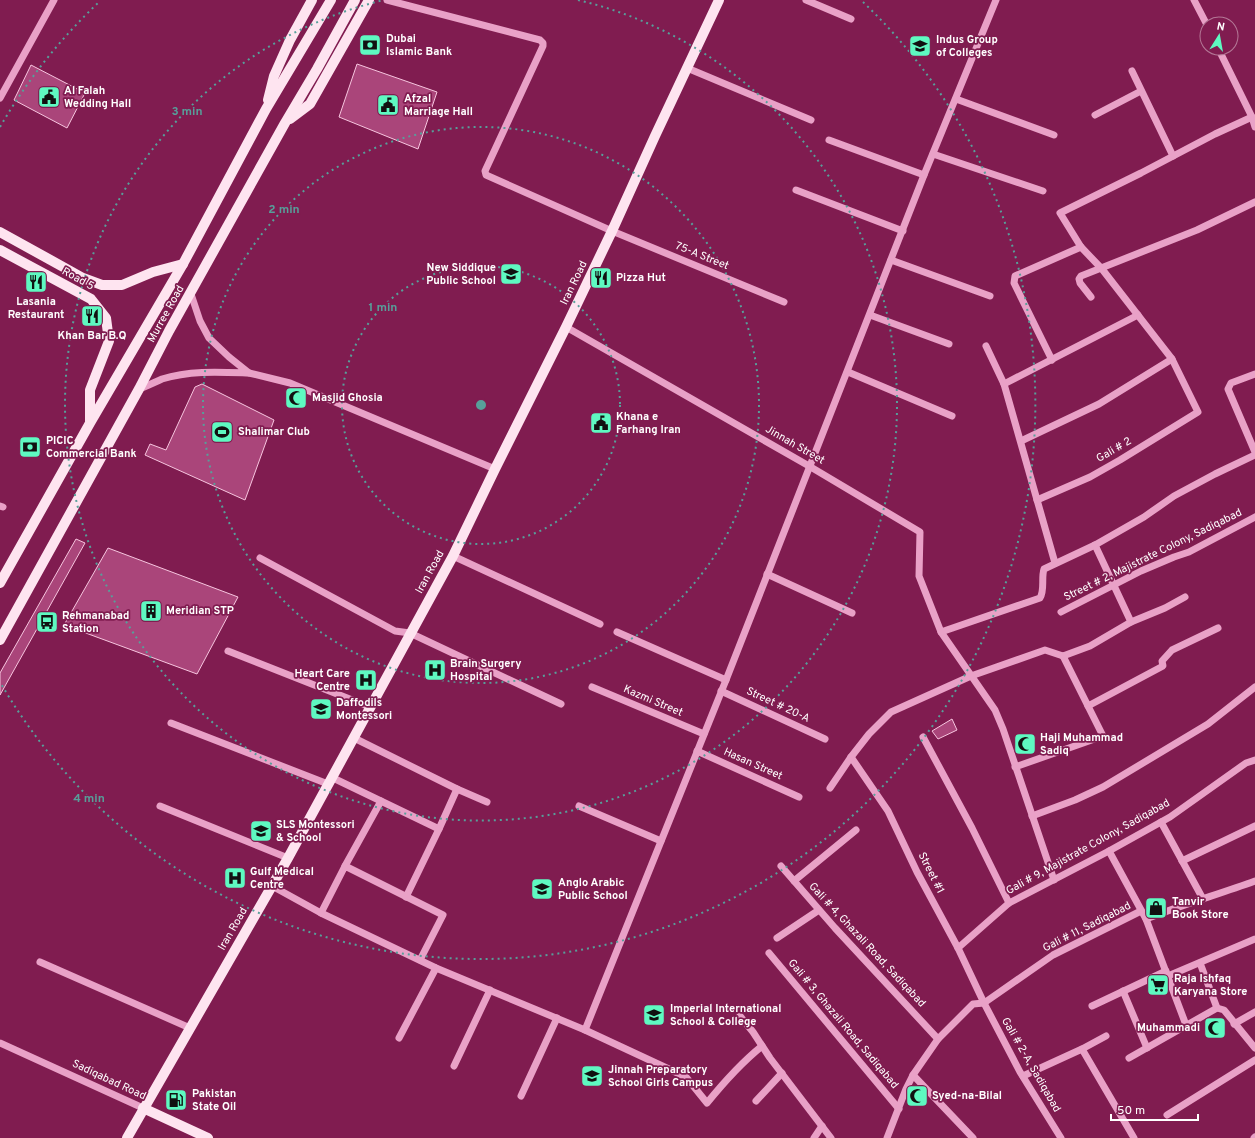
<svg xmlns="http://www.w3.org/2000/svg" width="1255" height="1138" font-family="Overpass,sans-serif">
<rect width="100%" height="100%" fill="#801c50"/>
<!-- building -->
<g fill="#aa457a" stroke="#f7c5df">
<path d="M357,64L437,92L418,149L339,117Z"/>
<path d="M31,65L85,93L67,128L14,100Z"/>
<path d="M202,384L274,420L245,500L145,455L150,444L166,450L195,387Z"/>
<path d="M76,539L85,543L0,695V673Z"/>
<path d="M108,548L238,597L197,674L64,625Z"/>
<path d="M952,719L957,730L938,739L932,731Z"/>
</g>
<g fill="none" stroke-linecap="round" stroke-linejoin="round">
<!-- minor -->
<g stroke="#e9a1c7" stroke-width="7">
<path d="M387,0L540,40L543,43V46L485,171L486,175L612,231L784,302"/>
<path d="M806,0L851,19"/>
<path d="M1194,0L1207,25"/>
<path d="M1218,48L1252,117L1255,127"/>
<path d="M687,68L811,120"/>
<path d="M1132,71L1173,156"/>
<path d="M0,98L54,0"/>
<path d="M956,99L1054,135"/>
<path d="M1095,115L1141,91"/>
<path d="M829,140L924,175"/>
<path d="M933,154L1043,191"/>
<path d="M796,190L903,231"/>
<path d="M891,260L990,296"/>
<path d="M1091,297L1080,283L1079,279L1081,276L1197,230L1255,202"/>
<path d="M870,315L949,344"/>
<path d="M566,327L809,466L920,532L919,576L941,632L995,710L1003,729L1054,880"/>
<path d="M986,346L1004,384L1055,563"/>
<path d="M1052,360L1014,283L1015,276L1081,247"/>
<path d="M848,372L952,416"/>
<path d="M249,373L290,383L495,469"/>
<path d="M1255,374L1231,383L1228,389L1255,452"/>
<path d="M1004,384L1138,315"/>
<path d="M139,389C147,386 155,382 162,379C190,370 221,372 249,373L229,357L209,338L200,321L191,294"/>
<path d="M1021,441L1099,404L1172,359"/>
<path d="M1037,500L1090,477L1120,460L1198,412L1172,359L1102,269L1081,247L1060,213L1141,173L1215,134L1252,117"/>
<path d="M0,506L3,507"/>
<path d="M1095,545L1131,622"/>
<path d="M453,556L600,624"/>
<path d="M260,558L395,631L410,633L561,704"/>
<path d="M767,574L852,613"/>
<path d="M1061,612L1141,571L1174,557L1189,552L1255,517"/>
<path d="M617,632L726,680"/>
<path d="M941,632L1040,598C1045,590 1041,578 1044,569L1095,545L1144,517L1174,496L1215,474L1255,455"/>
<path d="M228,651L370,707"/>
<path d="M1063,656L1088,706L1163,666L1162,661L1172,650L1218,628"/>
<path d="M592,687L704,734"/>
<path d="M721,691L825,739"/>
<path d="M171,723L328,784"/>
<path d="M923,737L972,828L1009,903"/>
<path d="M354,738L457,789L487,802"/>
<path d="M697,751L799,797"/>
<path d="M851,757L888,811L917,872L958,948L984,1003L1020,1072L1061,1138"/>
<path d="M1015,767L1103,736L1088,706"/>
<path d="M331,777L439,829L457,789"/>
<path d="M830,788L851,757L869,734L891,712L971,676L1045,650L1063,656L1090,646L1131,622L1165,608L1185,597"/>
<path d="M160,806L288,858"/>
<path d="M579,806L661,841"/>
<path d="M1032,816L1075,800L1103,787L1208,724L1255,687"/>
<path d="M1161,822L1203,899"/>
<path d="M1109,851L1146,919L1186,1025"/>
<path d="M1182,861L1255,826"/>
<path d="M345,866L381,801"/>
<path d="M781,866L835,928L938,1039"/>
<path d="M794,881L856,830"/>
<path d="M272,886L321,913L436,968L585,1030L686,1077L707,1103C724,1082 741,1063 762,1046"/>
<path d="M406,897L439,829"/>
<path d="M321,913L345,866L443,915L420,960"/>
<path d="M1146,919C1182,905 1219,894 1255,881"/>
<path d="M777,938L819,910"/>
<path d="M958,948L1009,903L1109,851L1170,817L1246,763L1255,760"/>
<path d="M769,953L899,1109"/>
<path d="M40,962L190,1028"/>
<path d="M1200,963L1217,1008L1224,1010L1255,1048"/>
<path d="M1168,976L1255,939"/>
<path d="M1123,991L1147,1048"/>
<path d="M1092,1006L1166,971"/>
<path d="M740,1016L753,1032L770,1058L831,1138"/>
<path d="M1234,1024L1255,1012"/>
<path d="M585,1030L726,680L924,175L996,0"/>
<path d="M399,1038L436,968"/>
<path d="M0,1043L143,1108"/>
<path d="M1082,1049L1106,1036"/>
<path d="M1129,1058L1217,1008"/>
<path d="M454,1066L490,990"/>
<path d="M913,1075L973,1138"/>
<path d="M1023,1076L1082,1049L1134,1138"/>
<path d="M521,1096L557,1018"/>
<path d="M756,1101L782,1073"/>
<path d="M1167,1115L1255,1060"/>
<path d="M814,1138L822,1126"/>
<path d="M887,1138L906,1089L913,1075L938,1039L973,1004L984,1003L1053,955L1141,911"/>
<path d="M1254,1138L1255,1137"/>
</g>
<!-- major -->
<g stroke="#fee4f0" stroke-width="10">
<path d="M268,100L274,76L290,40L312,0"/>
<path d="M290,119L310,104L369,0"/>
<path d="M0,232L83,278L102,285H122L153,272L183,264"/>
<path d="M0,250L91,299L106,318L109,341L90,390V421"/>
<path d="M0,583L90,423L183,264L266,109L331,0"/>
<path d="M0,640L139,389L169,331L285,123L317,69L355,0"/>
<path d="M143,1108L208,1138"/>
<path d="M127,1138L288,858L453,556L495,469L566,327L612,231L655,136L719,0"/>
</g>
</g>
<!-- distance rings -->
<g fill="none" stroke="#579f9a" stroke-width="2" stroke-dasharray="2 4">
<circle cx="481" cy="405" r="139"/>
<circle cx="481" cy="405" r="278"/>
<path d="M578 0A416 416 0 1 1 384 0"/>
<path d="M0 127A555 555 0 0 1 99 2M863 2A555 555 0 1 1 0 682"/>
</g>
<!-- icons -->
<defs>
<g id="bank-square" transform="scale(1.15)"><rect x="-9" y="-9" width="18" height="18" rx="4" fill="#5ef9c1" stroke="#801c50"/><path d="M-6-4H6V4H-6ZM0-2.3a2.3 2.3 0 1 0 0 4.6a2.3 2.3 0 1 0 0-4.6Z" fill="#111"/></g>
<g id="university-square" transform="scale(1.15)"><rect x="-9" y="-9" width="18" height="18" rx="4" fill="#5ef9c1" stroke="#801c50"/><path d="M0-5L7-2L0 1L-7-2ZM-4 1L0 2.5L4 1V4Q0 6-4 4Z" fill="#111"/></g>
<g id="civic-square" transform="scale(1.15)"><rect x="-9" y="-9" width="18" height="18" rx="4" fill="#5ef9c1" stroke="#801c50"/><path d="M-.6-6.5H3V-4.5H.6V-3L4-1V1h2V6H-6V1h2V-1L-.6-3ZM-1.2 2.5V6h2.4V2.5Z" fill="#111"/></g>
<g id="school-square" transform="scale(1.15)"><rect x="-9" y="-9" width="18" height="18" rx="4" fill="#5ef9c1" stroke="#801c50"/><path d="M0-5L7-2L0 1L-7-2ZM-4 1L0 2.5L4 1V4Q0 6-4 4Z" fill="#111"/></g>
<g id="restaurant-square" transform="scale(1.15)"><rect x="-9" y="-9" width="18" height="18" rx="4" fill="#5ef9c1" stroke="#801c50"/><path d="M-5-6h1v4h1v-4h1v4h1v-4h1v5L-1.5 .5V6h-2V.5L-5-1ZM5-6V6H3V1.5H1.5Q1.5-4 5-6Z" fill="#111"/></g>
<g id="mosque-square" transform="scale(1.15)"><rect x="-9" y="-9" width="18" height="18" rx="4" fill="#5ef9c1" stroke="#801c50"/><path d="M3.5-4.9A6 6 0 1 0 3.5 4.9A5 5 0 1 1 3.5-4.9Z" fill="#111"/></g>
<g id="stadium-square" transform="scale(1.15)"><rect x="-9" y="-9" width="18" height="18" rx="4" fill="#5ef9c1" stroke="#801c50"/><path d="M0-5a6.5 5 0 1 0 0 10a6.5 5 0 1 0 0-10ZM-3.5-1.8h7v3.6h-7Z" fill="#111"/></g>
<g id="building-square" transform="scale(1.15)"><rect x="-9" y="-9" width="18" height="18" rx="4" fill="#5ef9c1" stroke="#801c50"/><path d="M-4-6H4V6H1V3H-1V6H-4ZM-2.5-4.3h1.7v1.8h-1.7ZM.8-4.3h1.7v1.8H.8ZM-2.5-1h1.7V.8h-1.7ZM.8-1h1.7V.8H.8Z" fill="#111"/></g>
<g id="bus-square" transform="scale(1.15)"><rect x="-9" y="-9" width="18" height="18" rx="4" fill="#5ef9c1" stroke="#801c50"/><path d="M-5-6H5V4H4V6H2V4H-2V6H-4V4H-5ZM-3.5-4V0h7V-4ZM-3.5 1.2v1.5H-2V1.2ZM2 1.2v1.5H3.5V1.2Z" fill="#111"/></g>
<g id="hospital-square" transform="scale(1.15)"><rect x="-9" y="-9" width="18" height="18" rx="4" fill="#5ef9c1" stroke="#801c50"/><path d="M-5-5h3v3.5h4V-5h3V5h-3V1.5h-4V5h-3Z" fill="#111"/></g>
<g id="shop-square" transform="scale(1.15)"><rect x="-9" y="-9" width="18" height="18" rx="4" fill="#5ef9c1" stroke="#801c50"/><path d="M-5-2.5h2.3a2.7 3.5 0 0 1 5.4 0H5L5.5 6h-11ZM-1.5-2.5h3a1.5 2.3 0 0 0-3 0Z" fill="#111"/></g>
<g id="supermarket-square" transform="scale(1.15)"><rect x="-9" y="-9" width="18" height="18" rx="4" fill="#5ef9c1" stroke="#801c50"/><path d="M-6-5.5h2.5l.6 2H6L4.5 2H-2.5L-4.4-4H-6ZM-1.5 3.2a1.3 1.3 0 1 0 .1 0ZM3 3.2a1.3 1.3 0 1 0 .1 0Z" fill="#111"/></g>
<g id="fuel-square" transform="scale(1.15)"><rect x="-9" y="-9" width="18" height="18" rx="4" fill="#5ef9c1" stroke="#801c50"/><path d="M-5.5-6h7V0h2V4h1.3V-2.5L3-4.5l.8-.8L6-3V5H2.5V1h-1V6h-7ZM-4.2-4.7v3.2H.2V-4.7Z" fill="#111"/></g>
</defs>
<g fill-rule="evenodd">
<use href="#bank-square" x="370" y="45"/>
<use href="#university-square" x="920" y="46"/>
<use href="#civic-square" x="49" y="97"/>
<use href="#civic-square" x="388" y="105"/>
<use href="#school-square" x="511" y="274"/>
<use href="#restaurant-square" x="601" y="278"/>
<use href="#restaurant-square" x="36" y="282"/>
<use href="#restaurant-square" x="92" y="316"/>
<use href="#mosque-square" x="296" y="398"/>
<use href="#civic-square" x="601" y="423"/>
<use href="#stadium-square" x="222" y="432"/>
<use href="#bank-square" x="30" y="447"/>
<use href="#building-square" x="151" y="611"/>
<use href="#bus-square" x="47" y="622"/>
<use href="#hospital-square" x="435" y="670"/>
<use href="#hospital-square" x="366" y="680"/>
<use href="#school-square" x="321" y="709"/>
<use href="#mosque-square" x="1025" y="744"/>
<use href="#school-square" x="261" y="831"/>
<use href="#hospital-square" x="235" y="878"/>
<use href="#school-square" x="542" y="889"/>
<use href="#shop-square" x="1156" y="908"/>
<use href="#supermarket-square" x="1158" y="985"/>
<use href="#university-square" x="654" y="1015"/>
<use href="#mosque-square" x="1215" y="1028"/>
<use href="#school-square" x="592" y="1076"/>
<use href="#mosque-square" x="917" y="1096"/>
<use href="#fuel-square" x="176" y="1100"/>
</g>
<g text-anchor="middle" dominant-baseline="central" stroke-width="3.5" stroke-linejoin="round" paint-order="stroke">
<!-- poi labels -->
<g font-size="11" font-weight="bold" fill="#fff" stroke="#801c50" text-anchor="start">
<text x="386" y="39">Dubai<tspan x="386" dy="13">Islamic Bank</tspan></text>
<text x="936" y="40">Indus Group<tspan x="936" dy="13">of Colleges</tspan></text>
<text x="64" y="91">Al Falah<tspan x="64" dy="13">Wedding Hall</tspan></text>
<text x="404" y="99">Afzal<tspan x="404" dy="13">Marriage Hall</tspan></text>
<text x="496" y="268" text-anchor="end">New Siddique<tspan x="496" dy="13">Public School</tspan></text>
<text x="616" y="278">Pizza Hut</text>
<text x="36" y="302" text-anchor="middle">Lasania<tspan x="36" dy="13">Restaurant</tspan></text>
<text x="92" y="336" text-anchor="middle">Khan Bar B.Q</text>
<text x="312" y="398">Masjid Ghosia</text>
<text x="616" y="417">Khana e<tspan x="616" dy="13">Farhang Iran</tspan></text>
<text x="238" y="432">Shalimar Club</text>
<text x="46" y="441">PICIC<tspan x="46" dy="13">Commercial Bank</tspan></text>
<text x="166" y="611">Meridian STP</text>
<text x="62" y="616">Rehmanabad<tspan x="62" dy="13">Station</tspan></text>
<text x="450" y="664">Brain Surgery<tspan x="450" dy="13">Hospital</tspan></text>
<text x="350" y="674" text-anchor="end">Heart Care<tspan x="350" dy="13">Centre</tspan></text>
<text x="336" y="703">Daffodils<tspan x="336" dy="13">Montessori</tspan></text>
<text x="1040" y="738">Haji Muhammad<tspan x="1040" dy="13">Sadiq</tspan></text>
<text x="276" y="825">SLS Montessori<tspan x="276" dy="13">&amp; School</tspan></text>
<text x="250" y="872">Gulf Medical<tspan x="250" dy="13">Centre</tspan></text>
<text x="558" y="883">Anglo Arabic<tspan x="558" dy="13">Public School</tspan></text>
<text x="1172" y="902">Tanvir<tspan x="1172" dy="13">Book Store</tspan></text>
<text x="1174" y="979">Raja Ishfaq<tspan x="1174" dy="13">Karyana Store</tspan></text>
<text x="670" y="1009">Imperial International<tspan x="670" dy="13">School &amp; College</tspan></text>
<text x="1200" y="1028" text-anchor="end">Muhammadi</text>
<text x="608" y="1070">Jinnah Preparatory<tspan x="608" dy="13">School Girls Campus</tspan></text>
<text x="192" y="1094">Pakistan<tspan x="192" dy="13">State Oil</tspan></text>
<text x="932" y="1096">Syed-na-Bilal</text>
</g>
<!-- street labels -->
<g font-size="11" fill="#fff" stroke="#801c50">
<text transform="translate(702 256) rotate(22)">75-A Street</text>
<text transform="translate(78 279) rotate(29)">Road 5</text>
<text transform="translate(574 283) rotate(-64)">Iran Road</text>
<text transform="translate(166 314) rotate(-61)">Murree Road</text>
<text transform="translate(795 445) rotate(30)">Jinnah Street</text>
<text transform="translate(1114 450) rotate(-30)">Gali # 2</text>
<text transform="translate(1153 555) rotate(-26)">Street # 2, Majistrate Colony, Sadiqabad</text>
<text transform="translate(430 572) rotate(-61)">Iran Road</text>
<text transform="translate(653 701) rotate(23)">Kazmi Street</text>
<text transform="translate(778 705) rotate(25)">Street # 20-A</text>
<text transform="translate(753 764) rotate(24)">Hasan Street</text>
<text transform="translate(1088 847) rotate(-29)">Gali # 9, Majistrate Colony, Sadiqabad</text>
<text transform="translate(931 873) rotate(63)">Street #1</text>
<text transform="translate(1087 927) rotate(-27)">Gali # 11, Sadiqabad</text>
<text transform="translate(233 929) rotate(-60)">Iran Road</text>
<text transform="translate(867 945) rotate(47)">Gali # 4, Ghazali Road, Sadiqabad</text>
<text transform="translate(843 1024) rotate(50)">Gali # 3, Ghazali Road, Sadiqabad</text>
<text transform="translate(1031 1065) rotate(60)">Gali # 2-A, Sadiqabad</text>
<text transform="translate(109 1080) rotate(25)">Sadiqabad Road</text>
</g>
</g>
<circle cx="481" cy="405" r="6" fill="#579f9a" stroke="#801c50" stroke-width="2"/>
<g font-size="12" text-anchor="middle" font-weight="bold" fill="#579f9a" stroke="#801c50" stroke-width="3.5" stroke-linejoin="round" paint-order="stroke">
<text x="187" y="115">3 min</text>
<text x="284" y="213">2 min</text>
<text x="383" y="311">1 min</text>
<text x="89" y="802">4 min</text>
</g>
<!-- north arrow -->
<g transform="translate(1219 36) rotate(11)"><circle r="19" fill="#801c50" stroke="#b37796"/>
<path d="M0-3L7 15L0 10L-7 15Z" fill="#5ef9c1"/>
<text y="-6" font-size="11" font-weight="bold" text-anchor="middle" fill="#ffffff">N</text>
</g>
<!-- scale -->
<path d="M1111 1114v6h87v-6" fill="none" stroke="#ffffff" stroke-width="2"/>
<text x="1117" y="1114" font-size="12" fill="#ffffff" stroke="#801c50" stroke-width="3" paint-order="stroke">50 m</text>
</svg>
